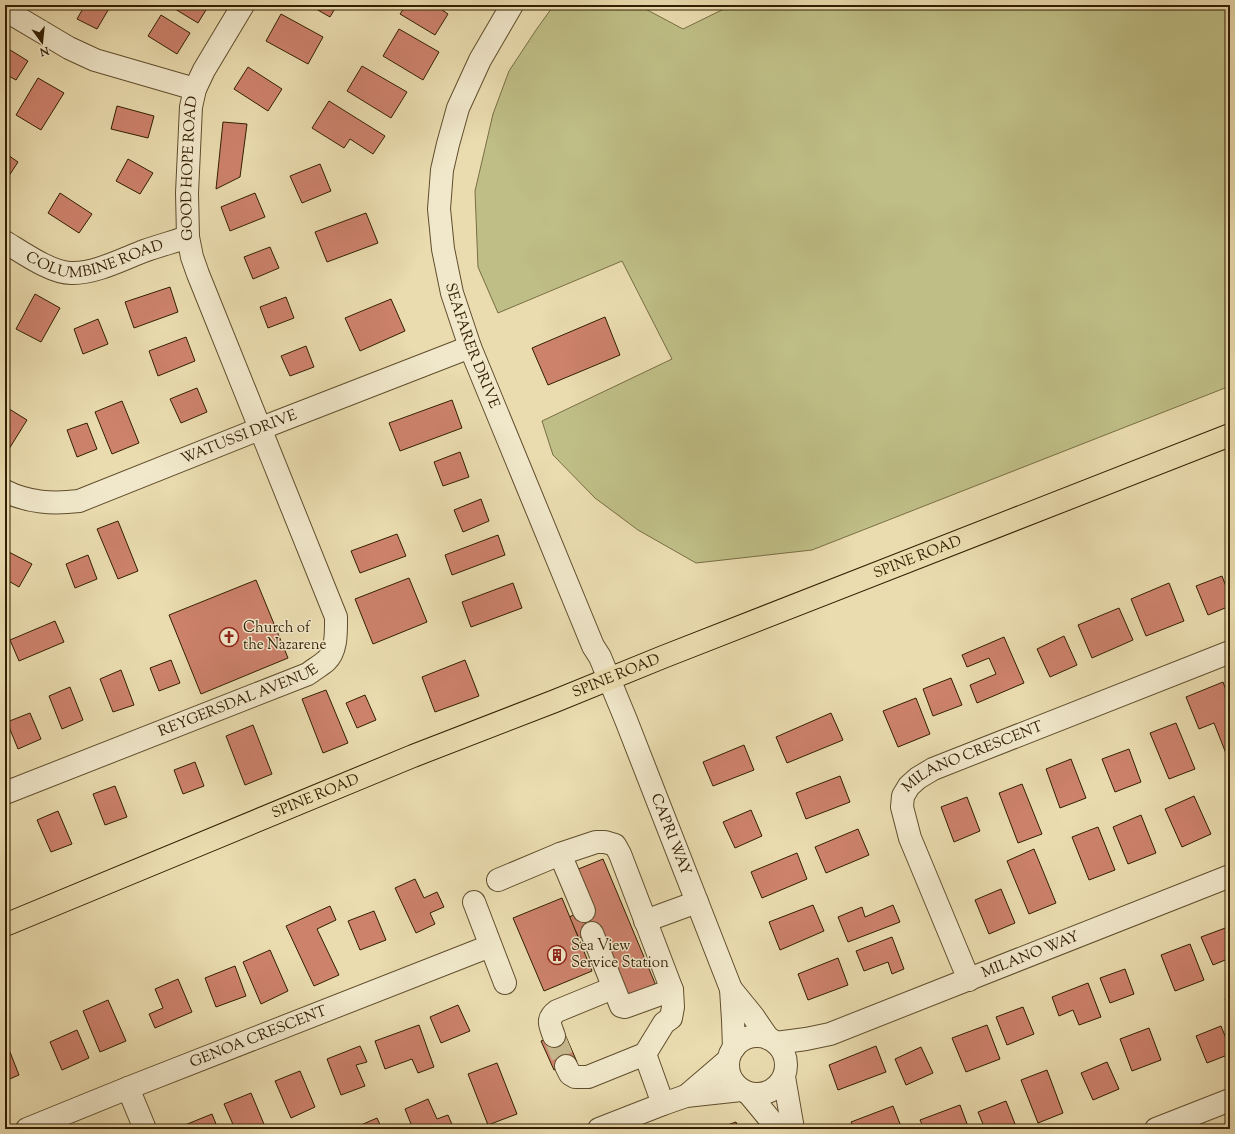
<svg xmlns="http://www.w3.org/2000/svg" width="1235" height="1134" font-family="'Sorts Mill Goudy',serif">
<rect width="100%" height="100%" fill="#eadcaf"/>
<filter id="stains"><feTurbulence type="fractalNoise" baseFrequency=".005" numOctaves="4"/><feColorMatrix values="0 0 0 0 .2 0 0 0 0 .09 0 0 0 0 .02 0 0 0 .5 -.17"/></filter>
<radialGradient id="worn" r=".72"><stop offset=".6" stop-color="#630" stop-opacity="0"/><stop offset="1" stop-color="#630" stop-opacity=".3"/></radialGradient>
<!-- green -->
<path fill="#bfbe86" stroke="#786e44" d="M554,5H638L683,29L732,5H1230V386L812,550L696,563L638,530L595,498L553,455L542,421L672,359L622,261L498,313L478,267L475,191L493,114L509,71L536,30Z"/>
<!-- building -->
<g fill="#cd826c" stroke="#321f02">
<path d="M85,5H111L97,29L77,19Z"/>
<path d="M177,5H209L198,23L175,9Z"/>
<path d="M309,5H337L330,17Z"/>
<path d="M406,5H435L448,14L435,35L400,14Z"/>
<path d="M281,14L323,37L308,64L266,41Z"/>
<path d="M161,15L190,33L177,54L148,36Z"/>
<path d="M399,29L439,52L423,80L383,56Z"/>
<path d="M7,48L28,61L16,80L5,74V51Z"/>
<path d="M362,66L407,92L391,118L347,91Z"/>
<path d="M248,67L282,89L268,111L234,89Z"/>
<path d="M38,78L64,93L41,130L16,115Z"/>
<path d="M329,101L385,136L373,154L350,139L344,148L312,128Z"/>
<path d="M117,106L154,116L148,138L111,129Z"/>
<path d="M223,122L247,124L240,177L216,189Z"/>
<path d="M5,153L18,162L5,182Z"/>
<path d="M128,159L153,173L140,194L116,181Z"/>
<path d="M320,164L331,191L302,203L290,176Z"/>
<path d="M60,193L92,214L79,233L48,213Z"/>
<path d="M255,193L265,217L230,231L221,207Z"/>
<path d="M366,213L378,243L327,262L315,232Z"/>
<path d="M270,247L279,268L253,279L244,257Z"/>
<path d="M170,287L178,312L134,328L125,302Z"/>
<path d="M35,294L60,308L41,342L16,329Z"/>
<path d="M286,297L294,318L268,328L260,307Z"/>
<path d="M391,299L405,331L360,351L345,318Z"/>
<path d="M605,317L620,355L548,385L532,348Z"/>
<path d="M98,319L108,344L83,354L74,329Z"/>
<path d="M186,337L195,361L158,376L149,351Z"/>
<path d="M306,346L314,367L290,376L281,356Z"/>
<path d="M197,388L207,412L181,423L170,399Z"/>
<path d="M452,400L462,428L400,451L389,423Z"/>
<path d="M122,401L139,443L112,454L95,412Z"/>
<path d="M6,407L27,420L9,449L5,446V409Z"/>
<path d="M87,423L97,449L77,457L67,430Z"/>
<path d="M460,452L469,477L443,486L434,462Z"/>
<path d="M481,499L489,521L463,532L454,510Z"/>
<path d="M118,521L138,571L118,579L97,529Z"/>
<path d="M397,534L406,556L360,573L351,551Z"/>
<path d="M498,535L505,555L452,575L445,555Z"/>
<path d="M5,550L32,564L19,587L5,579Z"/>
<path d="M88,555L97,579L75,588L66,564Z"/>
<path d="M1222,576L1230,597V606L1208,615L1196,586Z"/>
<path d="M409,578L427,622L373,644L355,599Z"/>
<path d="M256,580L288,658L201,694L169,615Z"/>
<path d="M513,583L522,608L471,627L462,602Z"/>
<path d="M1169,583L1184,621L1146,636L1131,599Z"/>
<path d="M1119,608L1133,640L1092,658L1078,625Z"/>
<path d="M55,621L64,642L19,661L10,640Z"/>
<path d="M1064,636L1077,665L1050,677L1037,649Z"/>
<path d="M1004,637L1024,683L977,703L970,685L996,674L989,658L967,667L962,655Z"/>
<path d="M171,660L180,683L159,691L150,668Z"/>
<path d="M465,660L479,696L435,712L422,677Z"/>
<path d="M121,670L134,705L113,712L100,679Z"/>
<path d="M951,678L962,705L933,716L923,689Z"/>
<path d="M1223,682L1230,701V754L1227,756L1214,723L1199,729L1186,697Z"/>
<path d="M70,687L83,720L62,729L49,696Z"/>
<path d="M326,690L348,743L323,753L302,699Z"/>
<path d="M365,695L376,720L357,728L346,703Z"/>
<path d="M916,698L930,734L898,747L883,711Z"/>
<path d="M30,713L41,739L18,749L7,722Z"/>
<path d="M831,713L843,740L787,763L776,737Z"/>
<path d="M1176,723L1195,769L1169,779L1150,733Z"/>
<path d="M253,725L272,774L245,785L226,736Z"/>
<path d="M744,745L754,770L713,786L703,762Z"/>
<path d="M1129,749L1141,782L1115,792L1102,759Z"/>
<path d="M1071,759L1086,798L1060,808L1046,769Z"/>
<path d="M195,762L204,786L183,794L174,770Z"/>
<path d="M840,776L850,802L806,819L796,793Z"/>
<path d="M1022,784L1042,834L1018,843L999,793Z"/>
<path d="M115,786L127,817L105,825L93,794Z"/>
<path d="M1194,796L1211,834L1182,847L1165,809Z"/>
<path d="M967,797L980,831L954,842L941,807Z"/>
<path d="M751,810L762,836L735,848L723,822Z"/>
<path d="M58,811L72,844L51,852L37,820Z"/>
<path d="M1141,815L1156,853L1128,864L1113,827Z"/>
<path d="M1098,827L1115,870L1089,880L1072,837Z"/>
<path d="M858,829L869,855L826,873L815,847Z"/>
<path d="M1034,849L1056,903L1029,914L1007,861Z"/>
<path d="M797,853L807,879L762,898L751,872Z"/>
<path d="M603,859L657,988L629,1000L600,929L579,938L569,917L592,907L576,870Z"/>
<path d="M415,879L424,898L437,892L444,907L430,913L435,924L416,933L395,888Z"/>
<path d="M1001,889L1015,923L989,934L975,900Z"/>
<path d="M562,898L592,971L544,991L513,918Z"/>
<path d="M813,905L824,931L780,950L769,922Z"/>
<path d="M893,905L900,922L848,942L838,917L862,907L865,917Z"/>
<path d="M330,906L336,920L317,929L339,975L314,986L286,926Z"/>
<path d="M374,911L386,940L360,950L348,921Z"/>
<path d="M1228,927L1230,932V958L1213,965L1201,937Z"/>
<path d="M892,937L904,969L892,974L888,962L864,971L856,951Z"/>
<path d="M1190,944L1204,980L1175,991L1161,955Z"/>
<path d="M270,950L288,991L261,1004L243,962Z"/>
<path d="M838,958L848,985L808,1000L798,974Z"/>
<path d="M235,966L246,996L216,1007L205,978Z"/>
<path d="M1125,969L1134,994L1110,1003L1100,978Z"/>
<path d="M178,979L192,1012L155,1028L149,1014L163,1008L155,989Z"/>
<path d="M1088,983L1101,1017L1079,1025L1073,1010L1059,1016L1052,997Z"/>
<path d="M1230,997V1011L1225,999Z"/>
<path d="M108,1000L126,1041L100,1052L83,1011Z"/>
<path d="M458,1005L470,1031L441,1043L430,1017Z"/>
<path d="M1023,1007L1034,1034L1007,1045L996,1017Z"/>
<path d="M419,1025L434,1067L418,1073L412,1059L385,1069L375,1041Z"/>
<path d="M987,1025L1000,1059L966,1072L952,1038Z"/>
<path d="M1221,1026L1230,1048V1054L1207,1063L1196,1036Z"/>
<path d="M1149,1028L1161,1060L1132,1071L1120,1039Z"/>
<path d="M77,1030L89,1058L62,1070L50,1042Z"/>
<path d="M564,1032L577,1062L554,1070L541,1041Z"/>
<path d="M360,1046L367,1062L356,1065L365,1086L341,1095L327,1059Z"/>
<path d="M876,1046L886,1072L838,1090L829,1065Z"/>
<path d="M8,1047L19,1075L5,1081V1049Z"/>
<path d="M921,1047L933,1073L906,1085L895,1059Z"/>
<path d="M1107,1062L1119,1089L1093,1100L1081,1073Z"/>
<path d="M497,1063L517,1114L488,1125L468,1074Z"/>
<path d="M1047,1070L1063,1113L1038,1123L1021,1080Z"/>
<path d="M300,1071L315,1107L291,1118L275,1081Z"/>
<path d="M251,1093L266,1129H235L224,1104Z"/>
<path d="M428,1099L437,1119L448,1115L454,1129H413L405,1109Z"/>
<path d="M1006,1101L1017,1129H985L978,1112Z"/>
<path d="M960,1105L969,1129H924L920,1120Z"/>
<path d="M893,1106L902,1129H854L851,1122Z"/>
<path d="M212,1114L218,1129H181L180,1127Z"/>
<path d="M377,1118L382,1129H354V1128Z"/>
<path d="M736,1122L739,1129H716Z"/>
</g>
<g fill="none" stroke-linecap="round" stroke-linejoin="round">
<!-- minor-tunnel -->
<path stroke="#c5b68c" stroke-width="22" stroke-dasharray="22 11" stroke-linecap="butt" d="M554,1036L566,1066"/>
<!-- minor casing -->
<g stroke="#604e2d" stroke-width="24">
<g id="minor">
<path id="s1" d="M512,5L480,60L458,108L448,144L442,170L439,209L443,249L452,293L470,347L593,646L600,657L626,720L731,989L733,1020L734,1048"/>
<path d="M5,10L69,48L95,60L195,89"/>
<path id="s2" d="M5,242C22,252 51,273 71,273C94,274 123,259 144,251C158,246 173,242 188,237"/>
<path id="s3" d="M5,491C29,503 53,504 79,501L277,422L470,347"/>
<path id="s4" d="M5,793L308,674C313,670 320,666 326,661C337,651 336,632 336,617L198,274L192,257L188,237L187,193L191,107L195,89L204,70L243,5"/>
<path d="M560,854L584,911"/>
<path d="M498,880L560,854L596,842H605L615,845L620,854L672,990L673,1007L671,1018L664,1023L645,1054L588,1077H575L570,1074L566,1066"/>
<path d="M474,902L505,983"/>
<path d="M645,921L697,902"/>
<path d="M592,933L621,1006L625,1007L672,990"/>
<path id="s5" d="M969,980L910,838L902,807L903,796L909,786L918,778L933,769L1230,652"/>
<path d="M731,989L753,1016L768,1038"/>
<circle cx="757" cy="1065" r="29"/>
<path d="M554,1036C550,1025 546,1019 557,1011L613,988"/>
<path id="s6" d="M776,1043L806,1039L830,1034L1230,876"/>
<path d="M645,1054L663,1104"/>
<path d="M784,1077L793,1129"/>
<path d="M128,1088L145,1129"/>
<path d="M749,1094L778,1129"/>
<path d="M686,1096L728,1060"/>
<path id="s7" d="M27,1129L128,1088L490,946"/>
<path d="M599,1129L663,1104L686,1096L741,1090"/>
<path d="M1156,1129L1230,1100"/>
</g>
</g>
<!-- major casing -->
<g stroke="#321f02" stroke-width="24">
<g id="major">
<path id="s8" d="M5,925L413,756L555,701L663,657L1230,435"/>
</g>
</g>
<!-- minor -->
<use href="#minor" stroke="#f1e8cb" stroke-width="22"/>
<!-- major -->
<use href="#major" stroke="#eadcaf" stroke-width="22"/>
</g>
<!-- icons -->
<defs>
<g id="church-ring" transform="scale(1)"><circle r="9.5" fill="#f1e8cb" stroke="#8f2418" stroke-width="1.5"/><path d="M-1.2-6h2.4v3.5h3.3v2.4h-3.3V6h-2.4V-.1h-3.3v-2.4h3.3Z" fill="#8f2418"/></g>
<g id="building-ring" transform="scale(1)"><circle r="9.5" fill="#f1e8cb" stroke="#8f2418" stroke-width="1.5"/><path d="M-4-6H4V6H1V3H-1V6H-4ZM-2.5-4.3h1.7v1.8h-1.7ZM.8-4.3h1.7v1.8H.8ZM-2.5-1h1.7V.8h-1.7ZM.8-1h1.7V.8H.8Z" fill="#8f2418"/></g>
</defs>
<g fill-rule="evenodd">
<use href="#church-ring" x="229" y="637"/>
<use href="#building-ring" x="557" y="955"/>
</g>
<g text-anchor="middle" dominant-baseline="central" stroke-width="3" stroke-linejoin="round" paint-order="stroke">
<!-- street labels -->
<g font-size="15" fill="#321f02" stroke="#f1e8cb">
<text stroke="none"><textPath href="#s4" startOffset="871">GOOD HOPE ROAD</textPath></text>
<text stroke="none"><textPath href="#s2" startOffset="98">COLUMBINE ROAD</textPath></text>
<text stroke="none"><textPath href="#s1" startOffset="361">SEAFARER DRIVE</textPath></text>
<text stroke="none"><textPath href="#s3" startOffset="248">WATUSSI DRIVE</textPath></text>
<text stroke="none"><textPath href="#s8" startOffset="984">SPINE ROAD</textPath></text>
<text stroke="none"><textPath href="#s8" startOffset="660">SPINE ROAD</textPath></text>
<text stroke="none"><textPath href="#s4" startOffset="251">REYGERSDAL AVENUE</textPath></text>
<text stroke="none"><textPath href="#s5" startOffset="279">MILANO CRESCENT</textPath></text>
<text stroke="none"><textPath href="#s8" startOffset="336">SPINE ROAD</textPath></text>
<text stroke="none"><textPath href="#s1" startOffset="889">CAPRI WAY</textPath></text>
<text stroke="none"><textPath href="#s6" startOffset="270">MILANO WAY</textPath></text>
<text stroke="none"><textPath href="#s7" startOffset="249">GENOA CRESCENT</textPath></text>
</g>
<!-- poi labels -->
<g font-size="15" fill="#321f02" stroke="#f1e8cb" text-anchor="start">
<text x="243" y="628">Church of<tspan x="243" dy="17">the Nazarene</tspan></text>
<text x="571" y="946">Sea View<tspan x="571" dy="17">Service Station</tspan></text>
</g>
</g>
<!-- margin -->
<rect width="1235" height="1134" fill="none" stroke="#eadcaf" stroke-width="20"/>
<rect x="6" y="6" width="1223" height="1122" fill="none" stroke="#321f02" stroke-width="2"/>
<rect x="10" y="10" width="1215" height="1114" fill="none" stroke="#321f02"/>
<!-- north arrow -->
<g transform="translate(42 42) rotate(165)" stroke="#f1e8cb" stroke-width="3" paint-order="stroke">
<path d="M0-3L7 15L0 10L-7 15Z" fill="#321f02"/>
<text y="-6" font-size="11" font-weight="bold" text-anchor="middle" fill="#321f02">N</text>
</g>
<rect width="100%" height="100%" filter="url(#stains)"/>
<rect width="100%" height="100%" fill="url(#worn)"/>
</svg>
